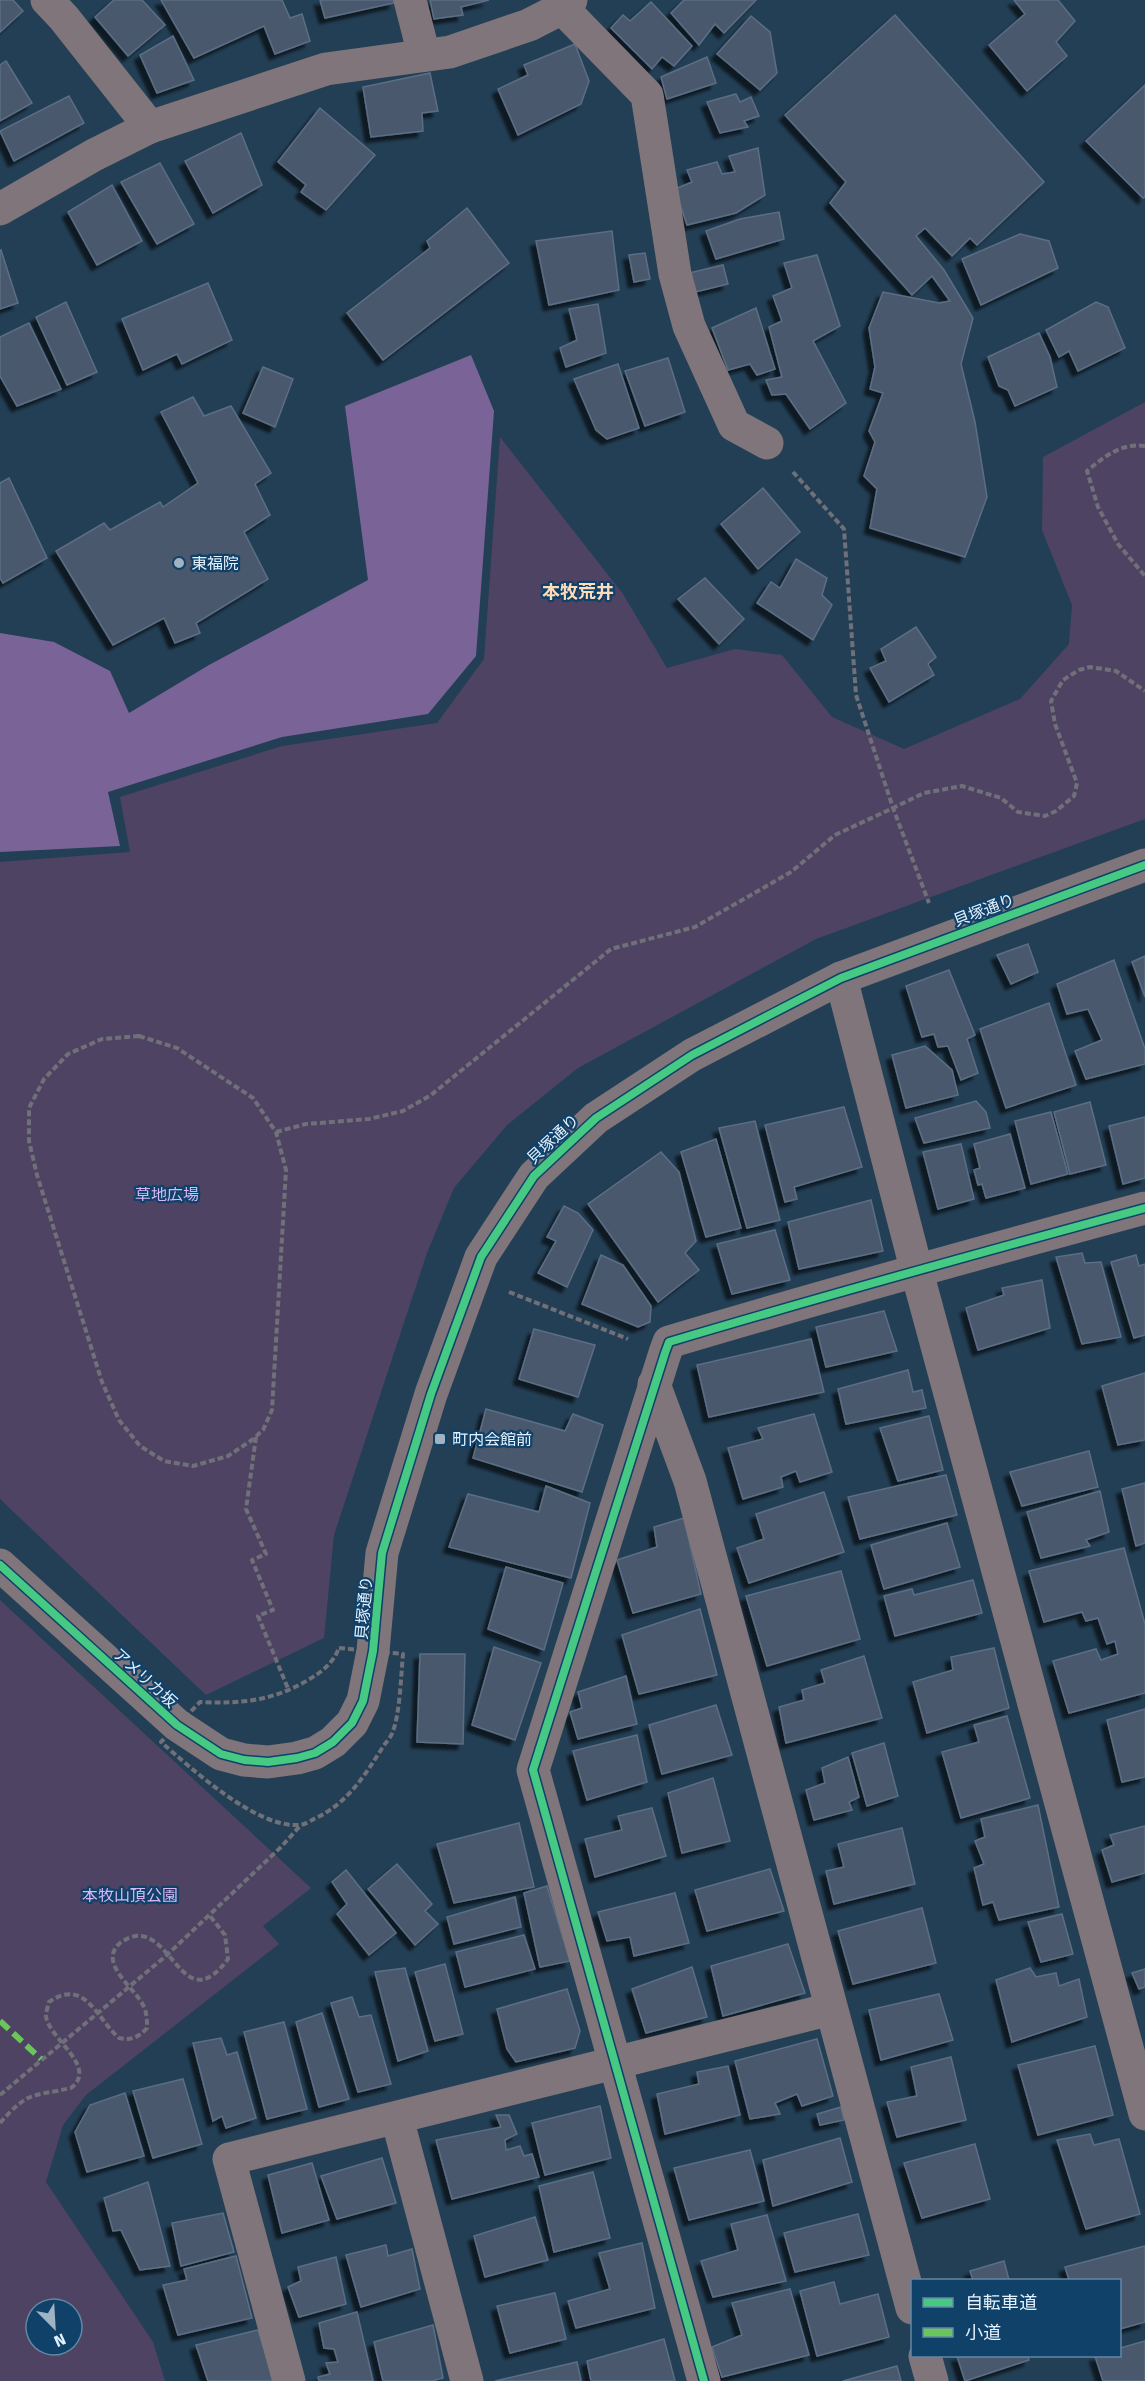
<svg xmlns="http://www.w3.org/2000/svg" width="1145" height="2381" font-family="'Fira Sans','Noto Sans JP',sans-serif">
<defs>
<filter id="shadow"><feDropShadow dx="-5.5" dy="5.5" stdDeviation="1.5" flood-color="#0009"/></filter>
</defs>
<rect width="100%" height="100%" fill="#233f55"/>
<!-- green -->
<g fill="#4e4363" fill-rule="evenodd">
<path d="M1145,402V819L816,939L578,1068L507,1125L454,1188L427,1253L334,1535L324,1638L206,1695L0,1499V862L130,852L120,797L282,746L437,723L484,659L500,437L623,594L667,668L735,649L782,655L832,717L904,749L1020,699L1069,644L1072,605L1042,530L1043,457Z"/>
<path d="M0,1600L311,1888L263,1926L279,1944L86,2095L63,2125L46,2182L153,2342L165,2381H0ZM36,2309H72V2345H36Z"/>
</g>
<!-- forest -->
<path fill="#7a6497" d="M471,355L494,411L476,656L428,714L282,737L108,792L120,846L0,852V633L54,642L110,671L129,713L209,665L368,580L345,406Z"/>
<!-- building -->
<g fill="#48596d" stroke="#5c6e84" stroke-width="1.5" filter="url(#shadow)">
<path d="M0,0H13L23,11L0,32Z"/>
<path d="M114,0H142L165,25L128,56L95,17Z"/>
<path d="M161,0H282L290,18L302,14L310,41L275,54L264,26L194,58Z"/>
<path d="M320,0H394V3L325,18Z"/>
<path d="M430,0H489L461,7L463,15L434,19Z"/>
<path d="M684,0H756L724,33L715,24L699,45L671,13Z"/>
<path d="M1014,0H1058L1075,21L1056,42L1067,56L1027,91L989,45L1025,14Z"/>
<path d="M651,2L692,46L674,66L662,57L652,69L611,28L623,15L630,21Z"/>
<path d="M895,15L1044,182L977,245L970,238L952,256L925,228L916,236L944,270L973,318L961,364L975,422L987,497L965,557L870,528L877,489L864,476L875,442L869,431L883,393L870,389L875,367L869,328L883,292L939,303L950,301L932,276L912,295L830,203L846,182L785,115Z"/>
<path d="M751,16L770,32L777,73L760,90L717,54Z"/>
<path d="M173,36L194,80L157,93L140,55Z"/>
<path d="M575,44L589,81L581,104L518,135L498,89L528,75L524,65Z"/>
<path d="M707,57L716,83L667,99L661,77Z"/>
<path d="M6,61L32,103L0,121V65Z"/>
<path d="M430,73L438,111L422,113L423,131L371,137L363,87Z"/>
<path d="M1145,85V197L1143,198L1086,141Z"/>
<path d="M736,94L740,102L751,97L759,116L744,121L748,127L720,133L707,102Z"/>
<path d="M69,96L84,123L14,161L0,131Z"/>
<path d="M320,108L375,155L326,210L301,192L306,185L278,162Z"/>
<path d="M241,133L262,185L213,213L185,161Z"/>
<path d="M758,148L765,195L736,213L687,225L675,189L692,182L687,170L717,162L722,174L735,172L729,156Z"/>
<path d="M160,163L194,224L157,244L121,182Z"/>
<path d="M112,185L142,241L97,265L68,212Z"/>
<path d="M467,208L509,263L383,360L347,313L430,248L427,241Z"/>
<path d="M779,212L784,239L716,259L706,231L740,219Z"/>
<path d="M612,231L619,290L549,305L536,241Z"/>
<path d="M1020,234L1049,241L1058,268L981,305L962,259Z"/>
<path d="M1,250L18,303L0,309V251Z"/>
<path d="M645,253L650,279L634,282L629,255Z"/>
<path d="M817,255L840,326L813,341L846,403L810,429L786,394L772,395L766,380L782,377L769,327L782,321L773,296L792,288L784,263Z"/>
<path d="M723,265L728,284L695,292L689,273Z"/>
<path d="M208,283L232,340L182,364L177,354L143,370L122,319Z"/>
<path d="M66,302L97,372L67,385L36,317Z"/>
<path d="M1096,302L1108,307L1125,348L1078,371L1069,351L1059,357L1046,330Z"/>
<path d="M598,304L606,353L566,367L560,348L577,340L569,309Z"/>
<path d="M756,308L775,369L757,375L750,364L728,370L712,328Z"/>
<path d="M29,323L61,389L17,406L0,376V337Z"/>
<path d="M1039,333L1050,357L1057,387L1015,406L1008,390L999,386L988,357Z"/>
<path d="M668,358L685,412L645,426L625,371Z"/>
<path d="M618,364L639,428L607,439L596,430L574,379Z"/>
<path d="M263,367L293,379L275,427L243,413Z"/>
<path d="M193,397L204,416L231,406L271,473L255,484L270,515L244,532L268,579L196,623L200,633L175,643L164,618L113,645L56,551L104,523L110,530L160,502L163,507L198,483L161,412Z"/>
<path d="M9,478L47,558L3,583L0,578V483Z"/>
<path d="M763,488L800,532L758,569L721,524Z"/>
<path d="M796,559L827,578L822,595L832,605L813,640L757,603L771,582L780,588Z"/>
<path d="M705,578L744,619L719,644L678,599Z"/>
<path d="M916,627L936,657L928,664L934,675L889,702L870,668L886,661L881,649Z"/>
<path d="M1028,944L1038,972L1011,984L997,955Z"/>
<path d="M1145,956V997L1132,962Z"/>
<path d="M1114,960L1145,1049V1064L1086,1079L1075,1051L1102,1040L1088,1009L1067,1014L1057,984Z"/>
<path d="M949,970L975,1035L967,1039L978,1073L961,1080L948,1046L938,1047L934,1034L922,1037L906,986Z"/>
<path d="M1049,1003L1076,1085L1006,1108L980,1029Z"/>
<path d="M925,1046L952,1070L958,1095L906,1108L892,1055Z"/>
<path d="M976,1101L986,1112L990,1128L924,1143L915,1118Z"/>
<path d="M1090,1102L1106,1165L1070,1174L1054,1112Z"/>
<path d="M844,1107L862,1167L794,1187L797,1199L785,1202L765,1125Z"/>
<path d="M1051,1112L1068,1174L1031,1184L1015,1121Z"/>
<path d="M1145,1117V1178L1123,1184L1109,1126Z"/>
<path d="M755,1121L780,1220L747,1228L719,1128Z"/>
<path d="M1010,1134L1025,1188L986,1198L982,1184L978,1185L974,1170L980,1168L974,1144Z"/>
<path d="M716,1139L741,1228L706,1237L681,1152Z"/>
<path d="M961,1144L974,1199L938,1209L923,1152Z"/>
<path d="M661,1152L679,1172L696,1241L685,1253L699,1270L658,1302L588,1204Z"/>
<path d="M871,1200L883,1251L799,1269L788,1222Z"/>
<path d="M564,1206L578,1213L593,1230L567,1287L538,1273L556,1241L547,1237Z"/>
<path d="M775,1230L790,1280L732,1294L717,1244Z"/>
<path d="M1082,1253L1085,1263L1101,1262L1121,1337L1082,1344L1056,1257Z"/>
<path d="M601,1255L623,1265L651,1306L650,1322L638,1327L582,1304Z"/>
<path d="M1136,1255L1139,1266L1145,1264V1335L1134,1338L1111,1262Z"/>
<path d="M1042,1280L1050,1328L978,1350L966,1308L1004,1295L1002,1288Z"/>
<path d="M884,1311L897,1351L826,1367L816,1327Z"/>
<path d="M534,1329L595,1345L578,1397L519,1379Z"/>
<path d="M811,1339L824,1392L709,1417L697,1365Z"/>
<path d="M908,1370L913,1392L922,1390L926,1408L846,1424L838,1389Z"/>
<path d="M1145,1373V1440L1118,1445L1102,1386Z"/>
<path d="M486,1409L565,1431L573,1414L603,1425L582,1492L473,1458Z"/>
<path d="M814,1414L832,1472L800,1482L796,1471L781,1477L783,1487L743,1499L728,1448L763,1439L758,1428Z"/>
<path d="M929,1416L943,1470L898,1481L880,1428Z"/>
<path d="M1089,1451L1098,1487L1022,1506L1010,1472Z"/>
<path d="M946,1475L957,1515L860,1539L848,1497Z"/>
<path d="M1145,1483V1543L1136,1546L1122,1489Z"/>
<path d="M546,1486L590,1503L571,1578L449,1547L468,1494L539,1512Z"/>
<path d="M1100,1491L1109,1532L1086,1540L1090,1546L1041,1558L1027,1512Z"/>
<path d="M824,1492L844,1552L749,1583L737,1548L764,1539L756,1514Z"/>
<path d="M684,1518L701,1594L633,1613L617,1560L657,1547L654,1527Z"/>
<path d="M947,1523L960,1567L884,1589L871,1545Z"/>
<path d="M1124,1548L1145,1624V1693L1069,1713L1053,1661L1096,1649L1101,1660L1118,1654L1115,1641L1107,1644L1098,1618L1086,1621L1082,1612L1044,1622L1029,1571Z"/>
<path d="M506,1567L563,1583L544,1650L488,1629Z"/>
<path d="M841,1571L860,1639L767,1666L746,1596Z"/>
<path d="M973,1580L982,1613L895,1636L884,1596L912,1589L914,1595Z"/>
<path d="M700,1609L717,1675L639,1694L622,1635Z"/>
<path d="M494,1647L541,1663L515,1740L472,1725Z"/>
<path d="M994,1648L1009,1708L927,1733L913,1682L953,1670L951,1657Z"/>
<path d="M420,1654H465L463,1744L417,1742Z"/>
<path d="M864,1656L882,1718L786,1743L779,1707L804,1700L802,1690L825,1683L821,1670Z"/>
<path d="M626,1676L637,1724L578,1739L570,1712L582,1708L578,1692Z"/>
<path d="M716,1705L732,1755L662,1774L649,1725Z"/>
<path d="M1145,1709V1777L1122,1782L1107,1720Z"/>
<path d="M1007,1716L1030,1798L961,1818L942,1752L979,1742L974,1725Z"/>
<path d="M637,1735L647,1782L587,1800L573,1751Z"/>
<path d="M884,1743L898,1796L867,1806L852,1753Z"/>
<path d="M848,1757L859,1797L849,1802L852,1810L814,1820L806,1790L825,1783L822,1768Z"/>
<path d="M713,1778L730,1841L682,1853L668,1793Z"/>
<path d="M1038,1805L1059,1907L999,1920L993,1902L983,1905L974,1868L984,1864L975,1841L985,1837L981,1819Z"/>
<path d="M652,1808L666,1856L595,1877L585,1839L622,1830L618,1816Z"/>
<path d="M519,1823L534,1887L454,1903L437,1844Z"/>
<path d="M1145,1826V1873L1112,1882L1102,1850L1114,1845L1110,1835Z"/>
<path d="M902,1828L915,1884L834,1904L826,1871L844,1867L838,1844Z"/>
<path d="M397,1864L432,1904L425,1911L438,1924L415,1945L368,1889Z"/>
<path d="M770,1869L784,1911L707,1931L695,1890Z"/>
<path d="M346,1870L396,1933L369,1955L337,1914L347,1904L332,1882Z"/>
<path d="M547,1886L570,1961L540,1967L524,1893Z"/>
<path d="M675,1893L689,1943L634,1956L630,1937L607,1941L598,1912Z"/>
<path d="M515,1897L521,1927L454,1944L447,1917Z"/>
<path d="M922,1908L936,1963L853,1984L838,1931Z"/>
<path d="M1062,1914L1073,1954L1041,1962L1028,1922Z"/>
<path d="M524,1935L535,1969L465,1987L456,1952Z"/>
<path d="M788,1944L805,1993L723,2016L711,1966Z"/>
<path d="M445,1964L463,2034L435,2041L415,1972Z"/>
<path d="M692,1967L707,2017L646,2033L632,1989Z"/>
<path d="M405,1968L428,2051L398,2061L375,1972Z"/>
<path d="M1030,1968L1036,1977L1056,1973L1059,1986L1079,1979L1087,2017L1012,2042L996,1980Z"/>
<path d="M1145,1969V1987L1139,1989L1132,1973Z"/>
<path d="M567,1989L580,2031L575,2048L516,2062L507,2049L497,2009Z"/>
<path d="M939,1994L953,2040L881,2060L869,2010Z"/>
<path d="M352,1997L359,2017L371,2015L391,2084L358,2092L331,2003Z"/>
<path d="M322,2013L349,2099L319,2107L296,2022Z"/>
<path d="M284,2022L307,2109L267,2119L244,2032Z"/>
<path d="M221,2038L227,2055L237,2052L256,2118L226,2128L222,2116L213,2121L193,2043Z"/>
<path d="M817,2039L833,2096L802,2106L797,2094L775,2103L780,2114L750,2119L735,2061Z"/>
<path d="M1095,2046L1113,2115L1038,2135L1018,2065Z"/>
<path d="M951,2057L966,2120L897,2137L887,2102L917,2096L911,2067Z"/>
<path d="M728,2066L740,2115L665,2134L657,2094L699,2084L697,2072Z"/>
<path d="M183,2079L202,2144L153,2158L133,2091Z"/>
<path d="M125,2093L144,2156L87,2172L75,2132L90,2105Z"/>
<path d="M600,2106L611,2158L545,2175L532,2123Z"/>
<path d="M841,2107L844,2120L820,2125L817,2114Z"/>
<path d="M496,2115H509L517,2134L505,2140L506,2150L520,2146L524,2156L532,2154L539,2177L452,2199L436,2140L501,2127Z"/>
<path d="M1090,2134L1094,2145L1119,2139L1140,2214L1086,2229L1057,2140Z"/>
<path d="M840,2138L852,2182L773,2206L763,2160Z"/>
<path d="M975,2144L990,2199L922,2218L904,2163Z"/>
<path d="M750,2150L764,2201L689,2220L674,2168Z"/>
<path d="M382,2158L396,2203L337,2219L321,2176Z"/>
<path d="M312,2163L329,2220L282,2233L268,2175Z"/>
<path d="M593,2172L610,2238L554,2252L539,2186Z"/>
<path d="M148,2182L170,2266L140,2270L121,2230L113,2231L104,2198Z"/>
<path d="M223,2213L234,2252L181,2266L172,2223Z"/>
<path d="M858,2214L869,2255L795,2272L784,2233Z"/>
<path d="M767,2215L786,2281L713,2297L701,2261L738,2250L731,2224Z"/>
<path d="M535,2217L548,2260L485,2277L474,2236Z"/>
<path d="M642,2243L655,2308L576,2328L568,2301L610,2289L599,2253Z"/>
<path d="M386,2245L388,2256L412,2249L420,2289L361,2307L346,2255Z"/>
<path d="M1145,2246V2322L1120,2329V2280H1069L1065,2267Z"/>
<path d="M236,2256L252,2318L178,2335L163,2285L187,2280L184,2269Z"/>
<path d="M336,2257L346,2304L299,2317L288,2287L301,2281L298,2267Z"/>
<path d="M1004,2261L1009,2280H973L970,2271Z"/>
<path d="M834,2282L840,2304L878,2294L889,2337L817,2356L800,2291Z"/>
<path d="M790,2289L809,2355L722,2377L712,2347L742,2335L732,2303Z"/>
<path d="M555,2293L566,2339L510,2353L497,2306Z"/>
<path d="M357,2312L373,2381H319L318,2377L330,2374L326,2363L338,2362L334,2349L324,2348L319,2323Z"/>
<path d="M433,2325L443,2378L432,2381H383L374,2342Z"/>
<path d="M258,2330L274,2381H208L196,2345Z"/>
<path d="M664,2339L675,2381H591L587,2361Z"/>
<path d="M1145,2341V2381H1103L1095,2356H1120V2348Z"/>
<path d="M957,2356H1028L1029,2360L965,2381Z"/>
<path d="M577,2362L581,2381H495Z"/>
<path d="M897,2366L901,2381H843Z"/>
</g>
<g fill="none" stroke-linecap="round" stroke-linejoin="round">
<!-- path -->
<g stroke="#707079" stroke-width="4" stroke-dasharray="6 3" stroke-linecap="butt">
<path d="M1145,446C1121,443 1105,456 1087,471L1098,507L1118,544L1145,576"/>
<path d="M793,472L844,529L856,695L893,808L929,903"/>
<path d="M139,1036L177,1048L253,1098L276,1132L286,1170L272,1410L263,1430L252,1440L228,1456L193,1466L164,1461L140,1446L119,1420L102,1382L37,1175L29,1141V1108L44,1079L68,1054L102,1039Z"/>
<path d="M276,1132L306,1124L369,1119L403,1111L431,1095L611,949L695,927L791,872L835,835L893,808L924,793L962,786L1001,798L1018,812L1045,816L1056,811L1074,796L1077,783L1055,724L1051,701L1063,680L1079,670L1090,667L1116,671L1145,691"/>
<path d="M509,1292L628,1339"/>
<path d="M256,1437L246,1509L266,1554L252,1560L273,1610L258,1616L289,1691"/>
<path d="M339,1648L403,1654C401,1675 400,1713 393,1731C391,1738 384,1744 381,1750C363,1778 347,1803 316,1818C311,1820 305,1825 299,1825C256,1828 192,1769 161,1742L200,1702C240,1704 273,1701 308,1680C322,1672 333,1663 339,1648Z"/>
<path d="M0,2095L167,1955L281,1847L300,1826"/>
<path d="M0,2123C29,2090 32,2097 71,2088C99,2067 48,2038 46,2016C46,2012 48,2006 49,2002C85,1977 96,2018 119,2038C131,2041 139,2037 147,2028C147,2020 147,2012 143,2005C135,1988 97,1963 120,1943C125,1939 134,1935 141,1936C175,1940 186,2015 228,1959L225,1935L210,1916"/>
</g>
<!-- minor -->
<g stroke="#7f757a" stroke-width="33">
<path d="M47,0L64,18L150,127"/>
<path d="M410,0L424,55"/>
<path d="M562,8L647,95L675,274L689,326L734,425L767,443"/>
<path d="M0,209L94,155L150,127L326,69L450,52L529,25L562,8L571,0"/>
<path d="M841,978L917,1272L1145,2114"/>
<path d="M654,1384L690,1481L912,2308"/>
<path d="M0,1565L177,1725L221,1754L244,1760L268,1762L297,1758L315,1753L333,1742L352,1723L363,1701L373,1651L382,1553L431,1394L481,1257L534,1176L596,1118L692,1055L841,978L1145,865"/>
<path d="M397,2118L467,2381"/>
<path d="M925,2356L932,2381"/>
<path d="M289,2381L229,2159L831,2009"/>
<path d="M704,2381L533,1770L665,1353L669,1342C827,1295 986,1251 1145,1208"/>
</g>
<!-- quiet -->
<path stroke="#6ac65a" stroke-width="6" stroke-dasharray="12 6" stroke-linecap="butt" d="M0,2021L41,2059"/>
<!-- cycleway casing -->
<g stroke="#0f4169" stroke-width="11">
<g id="cycleway">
<path d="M0,1565L177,1725L221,1754L244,1760L268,1762L297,1758L315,1753L333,1742L352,1723L363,1701L373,1651L382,1553L431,1394L481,1257L534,1176L596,1118L692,1055L841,978L1145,865"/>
<path d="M704,2381L533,1770L665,1353L669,1342C827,1295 986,1251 1145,1208"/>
</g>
</g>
<!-- cycleway -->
<use href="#cycleway" stroke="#46c982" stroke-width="8"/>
</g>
<!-- markers -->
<g fill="#a0b3c2" stroke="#0f4169" stroke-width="2">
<circle cx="179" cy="563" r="6"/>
<rect x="434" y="1433" width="12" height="12" rx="3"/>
</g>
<g text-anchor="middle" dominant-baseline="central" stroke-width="4.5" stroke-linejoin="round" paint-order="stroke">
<!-- poi labels -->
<g font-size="16" fill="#e4f1fd" stroke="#0f4169" text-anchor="start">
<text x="191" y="563">東福院</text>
<text x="452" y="1439">町内会館前</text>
</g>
<!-- street labels -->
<g font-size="16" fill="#e4f1fd" stroke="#0f4169">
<text transform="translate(984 910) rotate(-21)">貝塚通り</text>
<text transform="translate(553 1139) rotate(-43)">貝塚通り</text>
<text transform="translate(364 1608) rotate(-85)">貝塚通り</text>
<text transform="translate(145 1678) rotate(42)">アメリカ坂</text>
</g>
<!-- park labels -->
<g font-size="16" fill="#d8b7f7" stroke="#0f4169">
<text x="167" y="1194">草地広場</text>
<text x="130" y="1895">本牧山頂公園</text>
</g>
<!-- neighbourhood labels -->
<g font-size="18" font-weight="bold" fill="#fedcb9" stroke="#0f4169">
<text x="578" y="592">本牧荒井</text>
</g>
</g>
<!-- legend -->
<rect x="911" y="2279" width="210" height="78" fill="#0f4169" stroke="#6487a4" stroke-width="1.5"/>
<rect x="923" y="2298" width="30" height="9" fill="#46c982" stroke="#6487a4" stroke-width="1.5"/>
<text x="965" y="2309" font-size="18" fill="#e4f1fd">自転車道</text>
<rect x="923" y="2328" width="30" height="9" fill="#6ac65a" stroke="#6487a4" stroke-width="1.5"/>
<text x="965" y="2339" font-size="18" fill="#e4f1fd">小道</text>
<!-- north arrow -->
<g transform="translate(54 2327) rotate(156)"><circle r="28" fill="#0f4169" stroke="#6487a4" stroke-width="1.5"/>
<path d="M0-4.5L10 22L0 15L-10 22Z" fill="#a0b3c2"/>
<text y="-9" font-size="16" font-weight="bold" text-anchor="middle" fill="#e4f1fd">N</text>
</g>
</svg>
